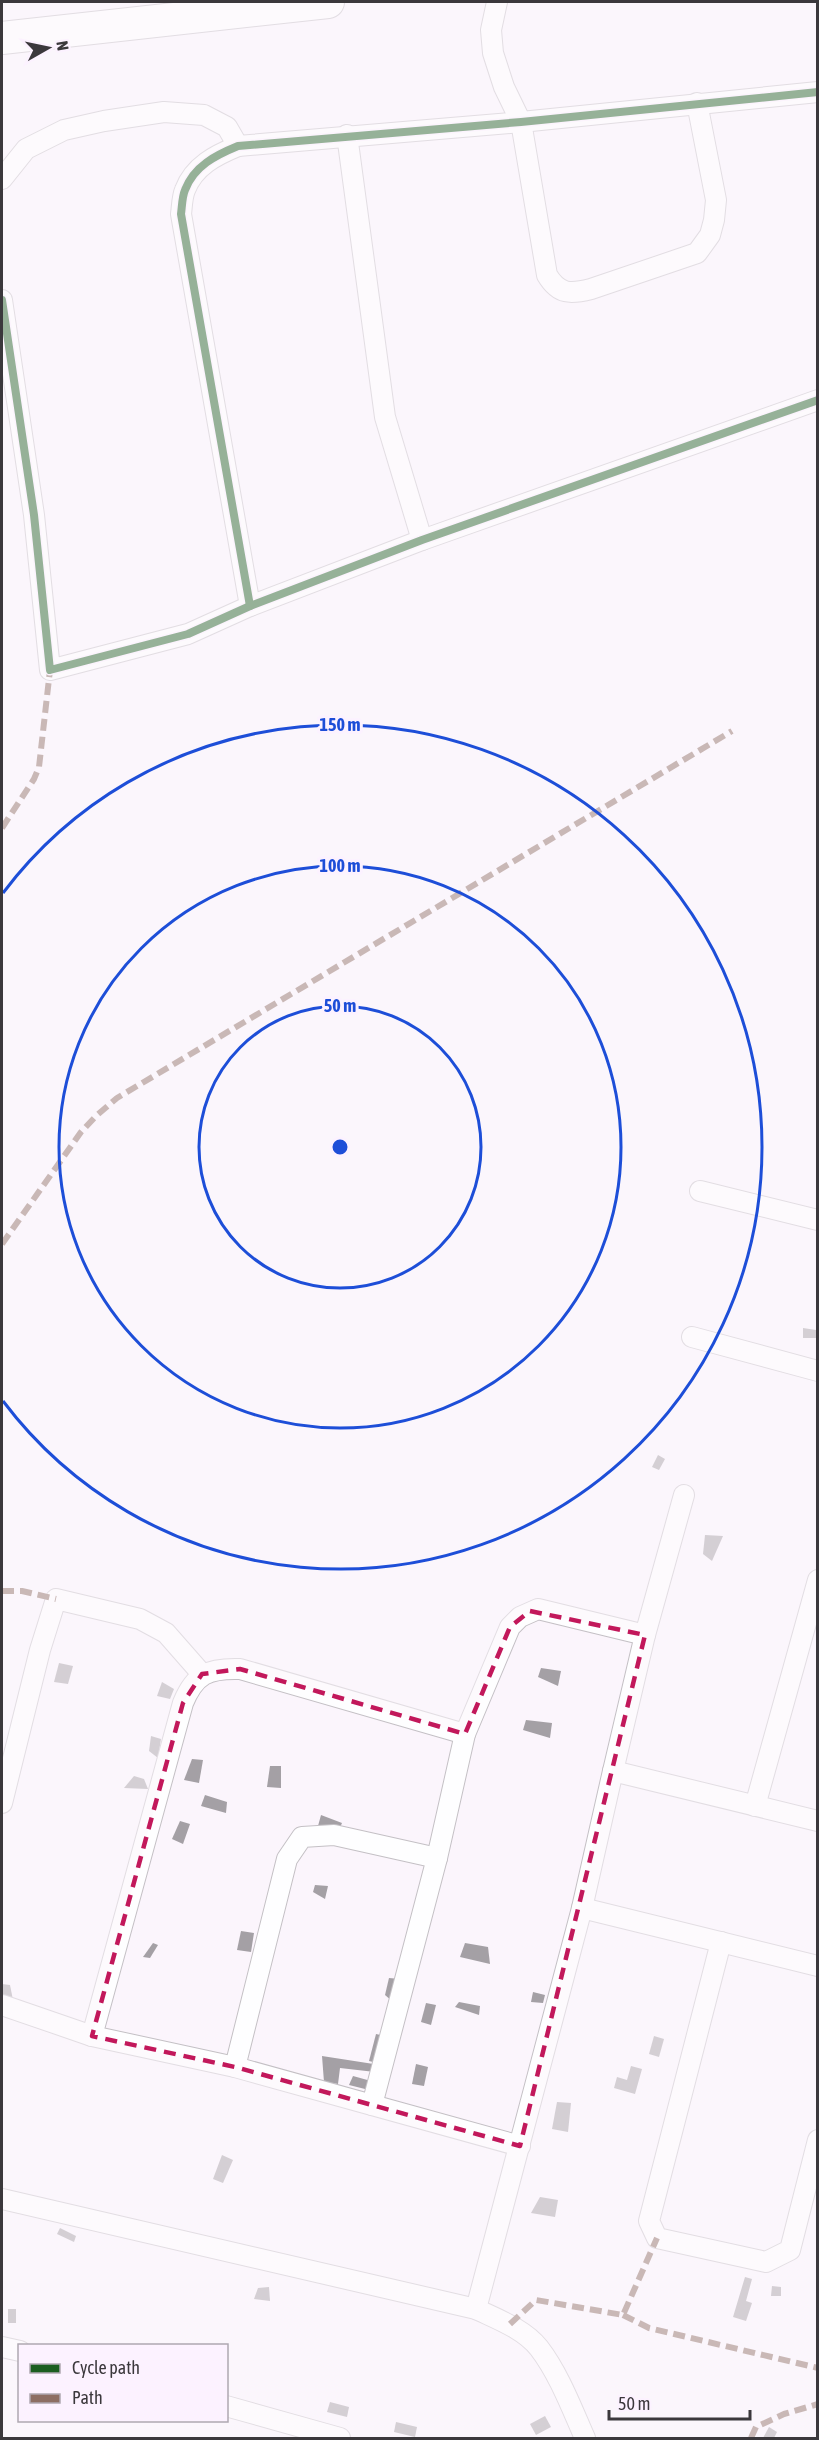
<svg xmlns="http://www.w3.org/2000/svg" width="819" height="2440" font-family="'Asap Condensed',sans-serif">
<rect width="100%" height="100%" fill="#fbf5fc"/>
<!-- building -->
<g fill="#a4a0a5">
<path d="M803,1328L816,1330V1338H803Z"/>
<path d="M658,1455L665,1459L659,1470L652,1467Z"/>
<path d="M705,1535L723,1536L712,1561L703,1554Z"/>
<path d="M59,1663L73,1666L68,1684L54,1682Z"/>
<path d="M541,1668L561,1671L558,1686L538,1677Z"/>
<path d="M162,1682L174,1689L170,1699L157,1696Z"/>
<path d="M526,1720L552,1723L550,1738L523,1730Z"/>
<path d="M151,1736L161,1739L158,1758L149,1751Z"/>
<path d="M192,1759L203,1760L199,1783L184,1780Z"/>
<path d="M270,1766H281V1788L267,1787Z"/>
<path d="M134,1776L144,1779L148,1789L124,1788Z"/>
<path d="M205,1795L227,1802L226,1813L201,1806Z"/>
<path d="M321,1815L342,1823L339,1830L318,1826Z"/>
<path d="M180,1821L190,1824L183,1844L172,1839Z"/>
<path d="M315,1885L328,1886L325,1899L313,1892Z"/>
<path d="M241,1931L254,1933L251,1952L237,1950Z"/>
<path d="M153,1943L158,1945L150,1958L143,1957Z"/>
<path d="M465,1943L488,1947L490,1964L460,1957Z"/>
<path d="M389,1978L400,1979L392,2001L385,1995Z"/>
<path d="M2,1984L10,1985L13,2000L2,1997Z"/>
<path d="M533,1992L545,1995L543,2003L531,2002Z"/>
<path d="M459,2002L480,2006L479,2015L455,2007Z"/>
<path d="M426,2003L436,2005L431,2025L421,2022Z"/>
<path d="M376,2034L385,2036L377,2063L369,2061Z"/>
<path d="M654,2036L664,2039L659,2057L649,2054Z"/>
<path d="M322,2056L380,2065L375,2072L340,2068L338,2084L324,2082Z"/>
<path d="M416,2064L428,2067L424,2086L412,2084Z"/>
<path d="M631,2066L642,2069L635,2094L614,2088L617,2077L627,2080Z"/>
<path d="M353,2076L371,2081L369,2090L349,2085Z"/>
<path d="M557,2102L571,2103L568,2132L552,2129Z"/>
<path d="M222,2155L233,2160L223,2183L213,2179Z"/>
<path d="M540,2197L558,2200L555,2217L531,2213Z"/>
<path d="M60,2228L76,2236L74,2242L57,2234Z"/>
<path d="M745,2277L752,2279L746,2301L752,2303L746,2321L733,2317Z"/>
<path d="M772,2286L781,2287V2296H771Z"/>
<path d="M269,2287L270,2301L254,2299L258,2288Z"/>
<rect x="8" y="2309" width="8" height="14"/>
<path d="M330,2402L349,2407L347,2417L327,2412Z"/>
<path d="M545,2416L551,2427L536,2435L530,2424Z"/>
<path d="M396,2422L417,2427L415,2437L394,2432Z"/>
<path d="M769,2427L777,2432L774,2438H763Z"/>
</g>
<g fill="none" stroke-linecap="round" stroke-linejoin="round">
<!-- minor casing -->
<g stroke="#c4c0c5" stroke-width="22">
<g id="minor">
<path d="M497,2L491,30L493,53L504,87L521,122L547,275C559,295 571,294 591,289L697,253L710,235L714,220L716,200L697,103"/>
<path d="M347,135L385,417L422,540"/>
<path d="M2,179L26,149L64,130L104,121L164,112L204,115L227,127L238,146"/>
<path d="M2,300L34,515L50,670L188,634L250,606L422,540L818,400"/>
<path d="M250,606L181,214C182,207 182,197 185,190C194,166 216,155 238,146L521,122L818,92"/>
<path d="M700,1191L818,1220"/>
<path d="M692,1337L818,1371"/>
<path d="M613,1771L645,1635L684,1495"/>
<path d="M2,1803L40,1650L56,1599L140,1619L166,1633L202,1674"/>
<path d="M755,1806L818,1580"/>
<path d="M437,1858L334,1835L302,1837L287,1859L235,2067L520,2146"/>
<path d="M582,1908L818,1966"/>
<path d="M721,1942L649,2221L657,2238L766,2262L790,2250L818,2140"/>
<path d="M2,2005L92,2036L235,2067"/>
<path d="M92,2036L183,1703C195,1674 208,1668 240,1669L465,1734"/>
<path d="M372,2105L437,1858L465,1734L510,1627L520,1617L538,1609L645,1635"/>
<path d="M2,2199L476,2309C497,2319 524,2329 539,2348C559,2374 572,2409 585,2438"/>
<path d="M476,2309L582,1908L613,1771L818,1821"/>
<path d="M2,2347L20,2351"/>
<path d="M226,2406L340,2438"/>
</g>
</g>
<!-- primary casing -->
<g stroke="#c4c0c5" stroke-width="34">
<path id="primary" d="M2,38L328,2"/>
</g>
<!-- minor -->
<use href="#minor" stroke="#fefeff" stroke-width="20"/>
<!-- primary -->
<use href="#primary" stroke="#fefeff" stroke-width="32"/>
<!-- quiet -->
<g stroke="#8d6e63" stroke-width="6" stroke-dasharray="12 6" stroke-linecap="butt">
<path d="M2,828L34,779L39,767L50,670"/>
<path d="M2,1244L81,1132L96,1116L117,1098L732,731"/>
<path d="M2,1591H22L56,1599"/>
<path d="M623,2315L649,2328L818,2368"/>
<path d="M510,2324L536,2300L623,2315L657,2238"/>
<path d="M751,2438L756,2427L784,2414L818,2404"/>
</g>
<!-- cycleway casing -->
<g stroke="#fcf2ff" stroke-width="11">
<g id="cycleway">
<path d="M2,300L34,515L50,670L188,634L250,606L422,540L818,400"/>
<path d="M250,606L181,214C182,207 182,197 185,190C194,166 216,155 238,146L521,122L818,92"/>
</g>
</g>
<!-- cycleway -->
<use href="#cycleway" stroke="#1b5e20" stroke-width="8"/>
</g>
<!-- marked area -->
<path d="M0 0H819V2440H0ZM530,1611L645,1635L520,2146L235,2067L92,2036L183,1703L202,1674L240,1669L465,1734L510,1627Z" fill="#fbf5fc" fill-opacity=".55" fill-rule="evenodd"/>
<path fill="none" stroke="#c2185b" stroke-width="4.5" stroke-dasharray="12 8" stroke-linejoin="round" d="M530,1611L645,1635L520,2146L235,2067L92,2036L183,1703L202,1674L240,1669L465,1734L510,1627Z"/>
<!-- distance rings -->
<g fill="none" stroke="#1d4ed8" stroke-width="3">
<circle cx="340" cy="1147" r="141"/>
<circle cx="340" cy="1147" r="281"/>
<path d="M3 893A422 422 0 1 1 3 1401"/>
</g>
<circle cx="340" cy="1147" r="9" fill="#1d4ed8" stroke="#fcf2ff" stroke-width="3"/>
<g font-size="18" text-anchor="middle" font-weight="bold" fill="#1d4ed8" stroke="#fcf2ff" stroke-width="6" stroke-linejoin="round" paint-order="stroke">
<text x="340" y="731">150 m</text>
<text x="340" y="872">100 m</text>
<text x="340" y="1012">50 m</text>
</g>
<!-- border -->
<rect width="819" height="2440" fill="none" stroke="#3b383c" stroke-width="6"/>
<!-- legend -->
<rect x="18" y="2344" width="210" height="78" fill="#fcf2ff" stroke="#afa8b1" stroke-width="1.5"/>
<rect x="30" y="2364" width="30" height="9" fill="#1b5e20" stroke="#afa8b1" stroke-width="1.5"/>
<text x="72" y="2374" font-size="18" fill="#3b383c">Cycle path</text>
<rect x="30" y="2394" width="30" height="9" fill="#8d6e63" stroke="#afa8b1" stroke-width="1.5"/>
<text x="72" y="2404" font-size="18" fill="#3b383c">Path</text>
<!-- north arrow -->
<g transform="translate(48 48) rotate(81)" stroke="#fcf2ff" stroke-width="4.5" paint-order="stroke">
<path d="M0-4.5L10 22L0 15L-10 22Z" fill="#3b383c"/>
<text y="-9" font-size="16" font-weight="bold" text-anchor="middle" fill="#3b383c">N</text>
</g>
<!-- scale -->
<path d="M609 2410v9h141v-9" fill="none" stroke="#3b383c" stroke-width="3"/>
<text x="618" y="2410" font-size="18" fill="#3b383c" stroke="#fcf2ff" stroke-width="4.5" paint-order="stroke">50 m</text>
</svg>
